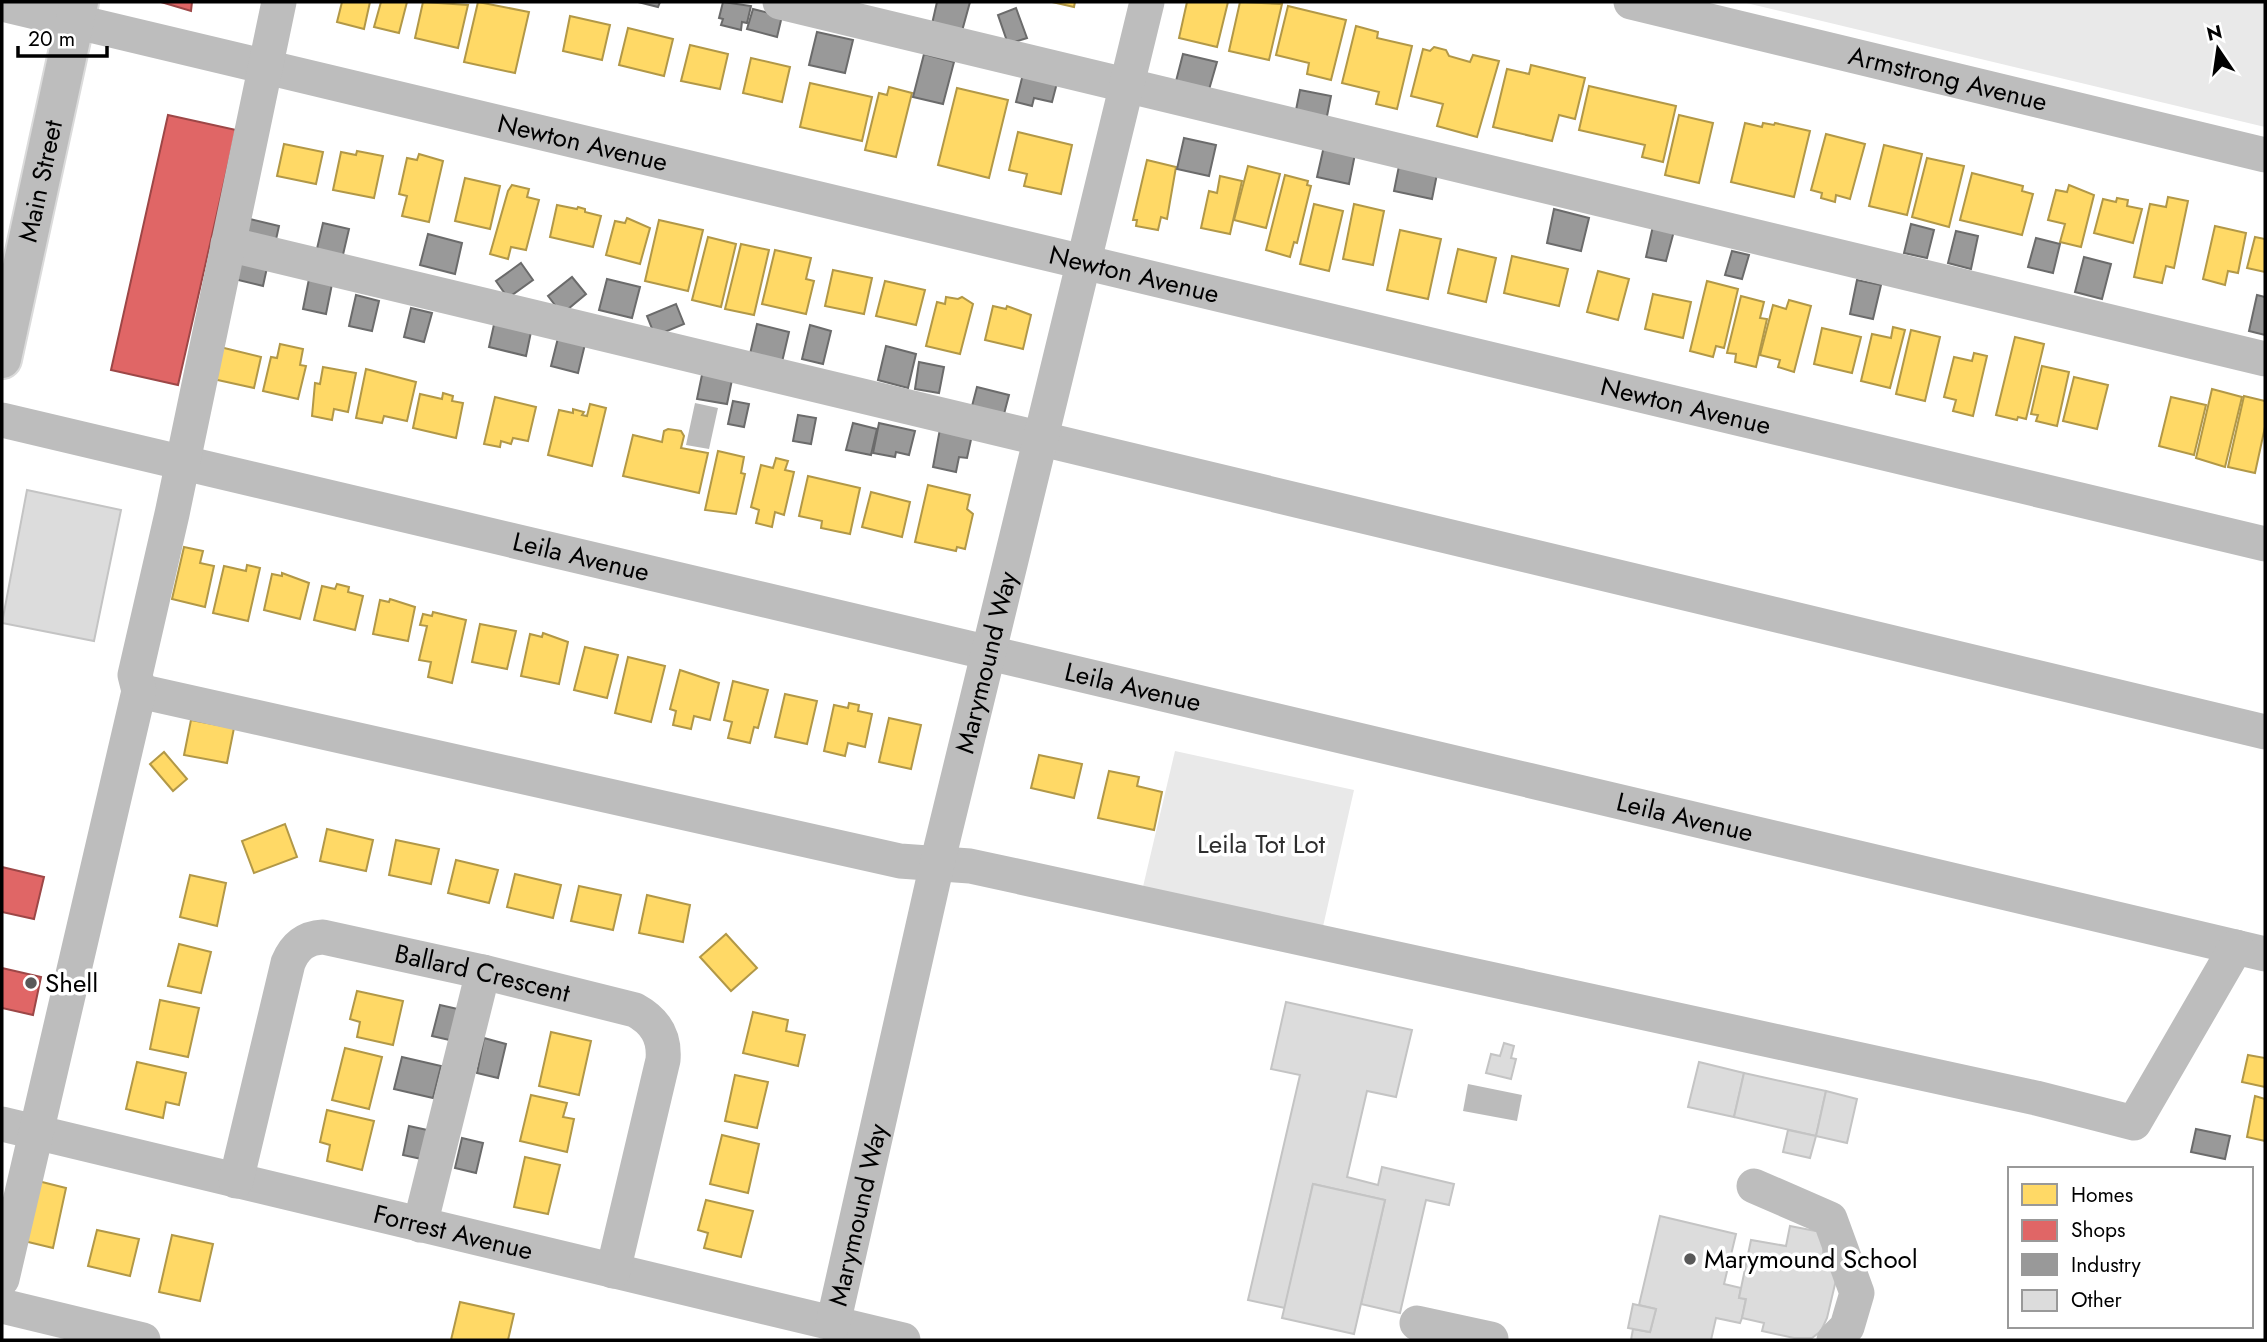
<svg xmlns="http://www.w3.org/2000/svg" width="2267" height="1342" font-family="Jost,sans-serif">
<rect width="100%" height="100%" fill="#fff"/>
<!-- green -->
<g fill="#e9e9e9">
<path d="M1742,2H2265V127Z"/>
<path d="M1175,751L1354,790L1322,931L1142,891Z"/>
</g>
<!-- water -->
<g fill="#bbb">
<path d="M695,403L718,408L709,449L686,445Z"/>
<path d="M1468,1084L1522,1095L1517,1121L1463,1111Z"/>
</g>
<!-- homes -->
<g fill="#ffd966" stroke="#b29847" stroke-width="2">
<path d="M342,2H370L364,29L337,22Z"/>
<path d="M381,2H407L399,33L374,27Z"/>
<path d="M423,2L468,5L458,48L415,38Z"/>
<path d="M478,2L529,12L515,73L464,62Z"/>
<path d="M1052,2H1075L1074,7Z"/>
<path d="M1187,2H1228L1217,47L1179,38Z"/>
<path d="M1240,2L1282,4L1269,60L1229,51Z"/>
<path d="M1288,6L1346,20L1331,80L1307,74L1309,63L1276,55Z"/>
<path d="M570,16L610,25L602,60L563,51Z"/>
<path d="M1356,26L1378,32L1377,38L1412,46L1397,109L1376,104L1379,92L1342,83Z"/>
<path d="M628,28L673,39L664,76L619,65Z"/>
<path d="M690,45L728,54L720,89L681,81Z"/>
<path d="M1434,47L1446,50L1449,56L1470,62L1473,55L1499,61L1477,137L1437,126L1443,104L1411,96L1423,49L1430,51Z"/>
<path d="M751,58L790,67L782,102L743,93Z"/>
<path d="M1531,65L1585,78L1575,119L1559,115L1552,141L1493,127L1507,69L1529,74Z"/>
<path d="M810,83L872,97L862,141L800,127Z"/>
<path d="M1589,86L1676,106L1663,162L1642,157L1645,145L1579,130Z"/>
<path d="M889,87L912,93L896,157L865,150L879,93L887,95Z"/>
<path d="M957,88L1008,100L989,178L938,165Z"/>
<path d="M1679,115L1713,123L1699,183L1665,175Z"/>
<path d="M1745,123L1762,127L1763,123L1774,125L1775,123L1810,131L1794,197L1731,182Z"/>
<path d="M1018,132L1072,145L1061,194L1024,186L1027,174L1009,170Z"/>
<path d="M1826,134L1865,144L1850,199L1836,195L1835,202L1821,198L1822,193L1811,190Z"/>
<path d="M284,144L323,152L316,184L277,176Z"/>
<path d="M1884,145L1922,154L1907,215L1869,206Z"/>
<path d="M357,151L383,156L374,198L333,190L341,152L356,155Z"/>
<path d="M419,154L443,161L429,222L402,216L407,196L399,194L407,158L417,160Z"/>
<path d="M1927,158L1964,166L1949,227L1912,217Z"/>
<path d="M1147,160L1176,167L1167,219L1161,217L1158,230L1136,226L1137,220H1133Z"/>
<path d="M1248,166L1280,174L1266,228L1234,220Z"/>
<path d="M1972,173L2023,186L2022,191L2033,194L2022,235L1960,220Z"/>
<path d="M1285,175L1308,181L1307,185L1311,186L1297,243L1294,242L1290,257L1266,250Z"/>
<path d="M1220,176L1242,181L1230,234L1201,228L1209,191L1217,193Z"/>
<path d="M465,178L500,186L490,229L455,221Z"/>
<path d="M512,185L529,189L527,197L539,200L526,250L511,247L508,259L490,254L508,191Z"/>
<path d="M2069,185L2094,195L2081,247L2060,242L2065,224L2048,220L2056,190L2067,192Z"/>
<path d="M2168,197L2188,201L2174,268L2166,266L2162,283L2134,277L2150,204L2166,207Z"/>
<path d="M2117,198L2128,200L2127,206L2142,209L2133,243L2094,233L2103,199L2116,202Z"/>
<path d="M1314,204L1343,211L1329,271L1300,264Z"/>
<path d="M1354,204L1384,211L1373,265L1343,259Z"/>
<path d="M557,205L577,209L578,207L585,209V212L601,216L593,247L550,237Z"/>
<path d="M627,218L650,228L640,264L606,255L615,221L625,223Z"/>
<path d="M659,220L703,230L688,291L645,281Z"/>
<path d="M2215,226L2246,233L2238,273L2228,271L2225,285L2203,279Z"/>
<path d="M1400,230L1441,239L1428,299L1387,290Z"/>
<path d="M708,237L736,244L721,307L692,300Z"/>
<path d="M2255,237L2265,239V272L2247,268Z"/>
<path d="M741,244L769,250L754,315L725,309Z"/>
<path d="M1458,249L1496,258L1486,302L1448,293Z"/>
<path d="M775,250L811,258L806,279L814,281L806,314L762,304Z"/>
<path d="M1512,256L1568,269L1559,306L1504,293Z"/>
<path d="M833,270L872,278L864,314L825,306Z"/>
<path d="M1598,271L1629,279L1618,320L1587,312Z"/>
<path d="M885,281L925,290L916,325L876,316Z"/>
<path d="M1707,281L1738,289L1724,348L1716,346L1713,357L1690,351Z"/>
<path d="M1653,294L1691,302L1683,338L1645,329Z"/>
<path d="M1741,296L1764,302L1760,318L1767,319L1756,367L1735,362L1736,354L1727,353Z"/>
<path d="M946,297L958,299L962,297L973,304L960,354L926,346L937,302L945,304Z"/>
<path d="M1789,300L1811,306L1794,372L1778,367L1780,360L1760,355L1773,305L1786,309Z"/>
<path d="M993,306L1006,309L1007,306L1031,315L1023,349L985,340Z"/>
<path d="M1893,327L1905,330L1890,388L1861,381L1872,334L1891,338Z"/>
<path d="M1822,328L1861,337L1852,373L1814,364Z"/>
<path d="M1911,330L1940,337L1925,401L1896,394Z"/>
<path d="M2015,337L2044,344L2026,419L2018,417L2017,420L1996,415Z"/>
<path d="M280,344L303,349L300,365L306,366L298,399L263,391L271,357L277,358Z"/>
<path d="M220,347L261,357L254,388L213,379Z"/>
<path d="M1974,353L1987,356L1973,416L1953,411L1956,400L1944,397L1954,357L1972,361Z"/>
<path d="M2042,366L2069,372L2057,426L2036,421L2038,415L2031,414Z"/>
<path d="M323,367L356,373L348,412L334,409L332,420L312,416L315,383L320,384Z"/>
<path d="M366,369L416,382L407,421L384,416L382,423L356,418Z"/>
<path d="M2074,377L2108,385L2097,429L2063,421Z"/>
<path d="M2212,389L2242,397L2225,467L2196,458Z"/>
<path d="M443,393L453,396L452,401L463,403L456,438L413,428L420,394L442,399Z"/>
<path d="M2244,396L2265,401V427L2255,473L2228,467Z"/>
<path d="M495,397L536,407L528,441L513,438L511,444L501,441L500,447L484,444Z"/>
<path d="M2171,397L2206,405L2194,455L2159,446Z"/>
<path d="M590,404L606,408L592,466L548,455L559,410L573,413V409L584,412L582,415L587,416Z"/>
<path d="M668,429L681,431L684,436L681,448L708,453L699,493L623,476L633,435L662,442L664,431Z"/>
<path d="M718,451L744,457L741,473L745,474L736,514L705,510Z"/>
<path d="M776,458L788,461L785,470L794,472L784,515L775,512L772,527L756,523L759,510L751,507L761,465L773,468Z"/>
<path d="M808,476L860,488L850,534L821,528L822,521L799,516Z"/>
<path d="M928,485L970,495L967,509L973,514L965,549L957,547L956,551L915,542Z"/>
<path d="M871,492L910,502L902,537L862,527Z"/>
<path d="M184,547L203,551L200,563L214,566L205,607L172,599Z"/>
<path d="M247,565L260,568L248,621L213,613L224,566L246,571Z"/>
<path d="M282,573L309,583L300,619L264,610L272,574L282,576Z"/>
<path d="M337,584L349,587L348,592L363,596L355,630L314,620L322,586L335,589Z"/>
<path d="M390,599L415,607L408,641L373,634L380,600L389,602Z"/>
<path d="M433,612L466,620L452,683L428,677L431,662L419,660L427,626L420,625L423,614L432,616Z"/>
<path d="M480,624L516,631L507,669L472,662Z"/>
<path d="M543,633L568,642L559,684L521,676L530,634L542,637Z"/>
<path d="M585,647L618,655L607,698L574,690Z"/>
<path d="M628,657L665,666L651,722L615,713Z"/>
<path d="M680,670L719,683L710,720L694,716L691,729L673,725L676,711L670,709Z"/>
<path d="M733,681L768,690L758,728L754,727L750,743L728,738L732,722L724,720Z"/>
<path d="M785,694L817,701L807,744L775,737Z"/>
<path d="M849,703L859,705L858,711L872,714L865,747L848,743L845,756L824,751L834,705L848,708Z"/>
<path d="M889,718L921,725L911,769L879,762Z"/>
<path d="M191,720L234,728L227,763L184,755Z"/>
<path d="M164,752L187,779L173,791L150,764Z"/>
<path d="M1039,755L1082,764L1074,798L1031,788Z"/>
<path d="M1109,771L1139,777L1137,786L1162,792L1154,830L1098,818Z"/>
<path d="M285,824L297,857L254,873L242,841Z"/>
<path d="M327,829L373,840L366,871L320,861Z"/>
<path d="M396,840L439,849L431,884L389,875Z"/>
<path d="M456,860L498,870L489,903L448,893Z"/>
<path d="M515,874L561,885L553,918L507,907Z"/>
<path d="M190,875L226,883L217,926L180,917Z"/>
<path d="M579,886L621,895L613,930L571,921Z"/>
<path d="M647,895L690,905L683,942L639,933Z"/>
<path d="M726,934L757,968L731,991L700,957Z"/>
<path d="M179,944L211,952L201,993L168,986Z"/>
<path d="M357,991L403,1001L393,1045L357,1037L360,1022L350,1019Z"/>
<path d="M160,1000L199,1008L188,1057L150,1049Z"/>
<path d="M753,1012L788,1020L786,1031L805,1035L798,1066L743,1053Z"/>
<path d="M551,1032L591,1041L579,1095L539,1086Z"/>
<path d="M345,1048L382,1057L369,1109L332,1100Z"/>
<path d="M2248,1055L2265,1058V1087L2242,1082Z"/>
<path d="M137,1062L186,1073L179,1105L166,1102L163,1118L126,1109Z"/>
<path d="M735,1075L768,1082L757,1128L725,1121Z"/>
<path d="M531,1095L567,1103L563,1117L574,1119L567,1152L520,1141Z"/>
<path d="M2255,1096L2265,1099V1141L2247,1137Z"/>
<path d="M327,1110L374,1121L362,1170L327,1161L330,1145L320,1142Z"/>
<path d="M722,1135L759,1144L748,1193L710,1184Z"/>
<path d="M525,1157L560,1165L548,1214L514,1207Z"/>
<path d="M38,1181L66,1188L53,1248L24,1241Z"/>
<path d="M706,1200L753,1211L741,1257L704,1248L708,1233L698,1230Z"/>
<path d="M97,1230L139,1239L130,1276L88,1266Z"/>
<path d="M172,1235L213,1244L200,1301L159,1292Z"/>
<path d="M460,1302L514,1314L508,1340H451Z"/>
</g>
<!-- shops -->
<g fill="#e06666" stroke="#9d4747" stroke-width="2">
<path d="M161,2H192L191,11Z"/>
<path d="M168,115L236,130L178,385L111,370Z"/>
<path d="M2,867L44,877L34,919L2,912Z"/>
<path d="M2,968L41,977L33,1015L2,1008Z"/>
</g>
<!-- industry -->
<g fill="#999" stroke="#6b6b6b" stroke-width="2">
<path d="M638,2H660L658,7Z"/>
<path d="M723,2L751,6L747,23L742,22L741,30L721,25L723,19L719,18Z"/>
<path d="M937,2H970L962,31L932,24Z"/>
<path d="M1016,8L1027,38L1008,44L998,15Z"/>
<path d="M753,9L782,16L777,37L747,29Z"/>
<path d="M817,32L853,40L845,73L809,65Z"/>
<path d="M924,54L954,62L943,104L913,97Z"/>
<path d="M1183,54L1217,62L1208,93L1175,85Z"/>
<path d="M1024,70L1058,79L1052,102L1034,98L1032,106L1016,102Z"/>
<path d="M1300,90L1331,96L1326,121L1295,115Z"/>
<path d="M1184,138L1216,145L1209,176L1177,169Z"/>
<path d="M1324,146L1355,154L1349,184L1317,177Z"/>
<path d="M1400,161L1438,169L1432,199L1394,191Z"/>
<path d="M1554,209L1589,218L1581,251L1547,243Z"/>
<path d="M250,219L279,226L275,244L246,236Z"/>
<path d="M323,223L349,229L342,259L316,253Z"/>
<path d="M1911,224L1934,230L1927,258L1904,253Z"/>
<path d="M1653,226L1674,231L1666,261L1646,257Z"/>
<path d="M1956,231L1978,236L1971,269L1948,263Z"/>
<path d="M428,234L462,243L455,274L420,265Z"/>
<path d="M2036,238L2060,244L2053,273L2028,267Z"/>
<path d="M1732,251L1749,255L1742,279L1725,275Z"/>
<path d="M235,256L268,263L263,286L230,278Z"/>
<path d="M2084,257L2111,264L2102,299L2075,292Z"/>
<path d="M521,263L533,280L508,298L496,281Z"/>
<path d="M572,277L586,294L562,314L548,296Z"/>
<path d="M309,279L332,284L326,314L303,309Z"/>
<path d="M607,279L640,287L632,318L599,310Z"/>
<path d="M1857,280L1881,285L1873,319L1850,314Z"/>
<path d="M356,295L379,301L372,331L349,326Z"/>
<path d="M2257,295L2265,297V335L2249,331Z"/>
<path d="M676,304L684,324L655,336L647,316Z"/>
<path d="M411,308L432,313L424,342L404,337Z"/>
<path d="M495,320L531,332L526,356L489,347Z"/>
<path d="M757,324L789,332L782,362L750,354Z"/>
<path d="M810,325L831,331L823,364L802,359Z"/>
<path d="M559,334L586,340L578,373L551,366Z"/>
<path d="M886,346L916,354L908,388L878,380Z"/>
<path d="M919,362L944,367L939,393L915,389Z"/>
<path d="M703,370L733,375L727,404L697,399Z"/>
<path d="M977,387L1009,395L1004,414L972,406Z"/>
<path d="M733,401L749,404L744,427L728,424Z"/>
<path d="M798,415L816,418L811,444L793,441Z"/>
<path d="M853,423L877,429L871,455L846,450Z"/>
<path d="M879,423L915,431L909,455L896,452L895,457L873,453Z"/>
<path d="M940,429L972,435L967,458L959,457L956,472L933,467Z"/>
<path d="M440,1005L462,1010L454,1041L432,1036Z"/>
<path d="M484,1038L506,1044L498,1078L477,1073Z"/>
<path d="M402,1057L441,1066L433,1098L394,1089Z"/>
<path d="M409,1126L432,1131L426,1160L403,1155Z"/>
<path d="M2196,1129L2230,1136L2225,1159L2191,1152Z"/>
<path d="M462,1138L483,1143L476,1173L455,1168Z"/>
</g>
<!-- building -->
<g fill="#dcdcdc" stroke="#c4c4c4" stroke-width="2">
<path d="M27,490L121,510L94,641L2,623Z"/>
<path d="M1286,1002L1412,1030L1396,1097L1367,1091L1347,1177L1378,1185L1382,1167L1454,1184L1449,1205L1426,1200L1400,1313L1361,1304L1385,1200L1313,1184L1285,1308L1248,1300L1300,1075L1271,1069Z"/>
<path d="M1504,1043L1514,1046L1511,1058L1516,1059L1511,1079L1486,1073L1491,1054L1500,1056Z"/>
<path d="M1699,1062L1744,1073L1734,1117L1688,1107Z"/>
<path d="M1744,1073L1826,1091L1816,1136L1734,1117Z"/>
<path d="M1826,1091L1857,1099L1847,1143L1816,1136Z"/>
<path d="M1788,1130L1816,1136L1810,1158L1783,1152Z"/>
<path d="M1313,1184L1385,1200L1354,1334L1282,1318Z"/>
<path d="M1660,1216L1736,1234L1724,1284L1741,1288L1739,1298L1746,1299L1742,1318L1740,1323L1716,1318L1711,1340H1631L1633,1329L1650,1332L1656,1309L1639,1305Z"/>
<path d="M1790,1226L1826,1233L1822,1259L1840,1263L1827,1318L1821,1331L1812,1338H1794L1762,1331L1764,1323L1742,1318L1746,1299L1739,1298L1751,1240L1786,1246Z"/>
<path d="M1633,1304L1656,1309L1650,1332L1628,1328Z"/>
</g>
<g fill="none" stroke-linecap="round" stroke-linejoin="round">
<!-- major casing -->
<g stroke="#dbdbdb" stroke-width="42">
<g id="major">
<path id="s7" d="M2,359L79,2"/>
</g>
</g>
<!-- minor -->
<g stroke="#bdbdbd" stroke-width="35">
<path d="M780,2L2265,359"/>
<path id="s1" d="M1631,2L2265,155"/>
<path id="s2" d="M2,4L2265,544"/>
<path d="M228,244L2265,732"/>
<path id="s3" d="M2,420L2265,954"/>
<path d="M139,691L900,861L970,866L2036,1098L2134,1123L2236,947"/>
<path id="s4" d="M2,1124L903,1340"/>
<path id="s5" d="M236,1181L288,963C295,946 305,938 323,937L483,972L635,1010C655,1021 665,1036 663,1060L613,1271"/>
<path d="M1754,1186L1830,1219L1857,1293L1847,1327L1834,1340"/>
<path d="M420,1225L483,972"/>
<path d="M2,1279L139,691L135,675L172,514L279,2"/>
<path d="M2,1306L143,1340"/>
<path d="M1417,1323L1491,1339"/>
<path id="s6" d="M833,1324L937,864L1147,2"/>
</g>
<!-- major -->
<use href="#major" stroke="#bdbdbd" stroke-width="38"/>
</g>
<!-- markers -->
<g fill="#595959" stroke="#fff" stroke-width="2.5">
<circle cx="31" cy="983" r="7"/>
<circle cx="1690" cy="1259" r="7"/>
</g>
<g text-anchor="middle" dominant-baseline="central" stroke-width="7" stroke-linejoin="round" paint-order="stroke">
<!-- street labels -->
<g font-size="26" fill="#000" stroke="#fff">
<text stroke="none"><textPath href="#s1" startOffset="326">Armstrong Avenue</textPath></text>
<text stroke="none"><textPath href="#s2" startOffset="597">Newton Avenue</textPath></text>
<text stroke="none"><textPath href="#s7" startOffset="182">Main Street</textPath></text>
<text stroke="none"><textPath href="#s2" startOffset="1164">Newton Avenue</textPath></text>
<text stroke="none"><textPath href="#s2" startOffset="1731">Newton Avenue</textPath></text>
<text stroke="none"><textPath href="#s3" startOffset="595">Leila Avenue</textPath></text>
<text stroke="none"><textPath href="#s6" startOffset="679">Marymound Way</textPath></text>
<text stroke="none"><textPath href="#s3" startOffset="1162">Leila Avenue</textPath></text>
<text stroke="none"><textPath href="#s3" startOffset="1729">Leila Avenue</textPath></text>
<text stroke="none"><textPath href="#s5" startOffset="434">Ballard Crescent</textPath></text>
<text stroke="none"><textPath href="#s6" startOffset="112">Marymound Way</textPath></text>
<text stroke="none"><textPath href="#s4" startOffset="464">Forrest Avenue</textPath></text>
</g>
<!-- park labels -->
<g font-size="26" fill="#2e2e2e" stroke="#fff">
<text x="1261" y="844">Leila Tot Lot</text>
</g>
<!-- poi labels -->
<g font-size="26" fill="#000" stroke="#fff" text-anchor="start">
<text x="45" y="983">Shell</text>
<text x="1704" y="1259">Marymound School</text>
</g>
</g>
<!-- border -->
<rect width="2267" height="1342" fill="none" stroke="#000000" stroke-width="7"/>
<!-- legend -->
<rect x="2008" y="1167" width="245" height="161" fill="#ffffff" stroke="#999999" stroke-width="2"/>
<rect x="2022" y="1184" width="35" height="21" fill="#ffd966" stroke="#999999" stroke-width="2"/>
<text x="2071" y="1202" font-size="21" fill="#000000">Homes</text>
<rect x="2022" y="1220" width="35" height="21" fill="#e06666" stroke="#999999" stroke-width="2"/>
<text x="2071" y="1237" font-size="21" fill="#000000">Shops</text>
<rect x="2022" y="1254" width="35" height="21" fill="#999999" stroke="#999999" stroke-width="2"/>
<text x="2071" y="1272" font-size="21" fill="#000000">Industry</text>
<rect x="2022" y="1290" width="35" height="21" fill="#dcdcdc" stroke="#999999" stroke-width="2"/>
<text x="2071" y="1307" font-size="21" fill="#000000">Other</text>
<!-- north arrow -->
<g transform="translate(2218 49) rotate(347)" stroke="#ffffff" stroke-width="5" paint-order="stroke">
<path d="M0-5L12 26L0 18L-12 26Z" fill="#000000"/>
<text y="-10" font-size="19" font-weight="bold" text-anchor="middle" fill="#000000">N</text>
</g>
<!-- scale -->
<path d="M18 46v10h89v-10" fill="none" stroke="#000000" stroke-width="3.5"/>
<text x="28" y="46" font-size="21" fill="#000000" stroke="#ffffff" stroke-width="5" paint-order="stroke">20 m</text>
</svg>
